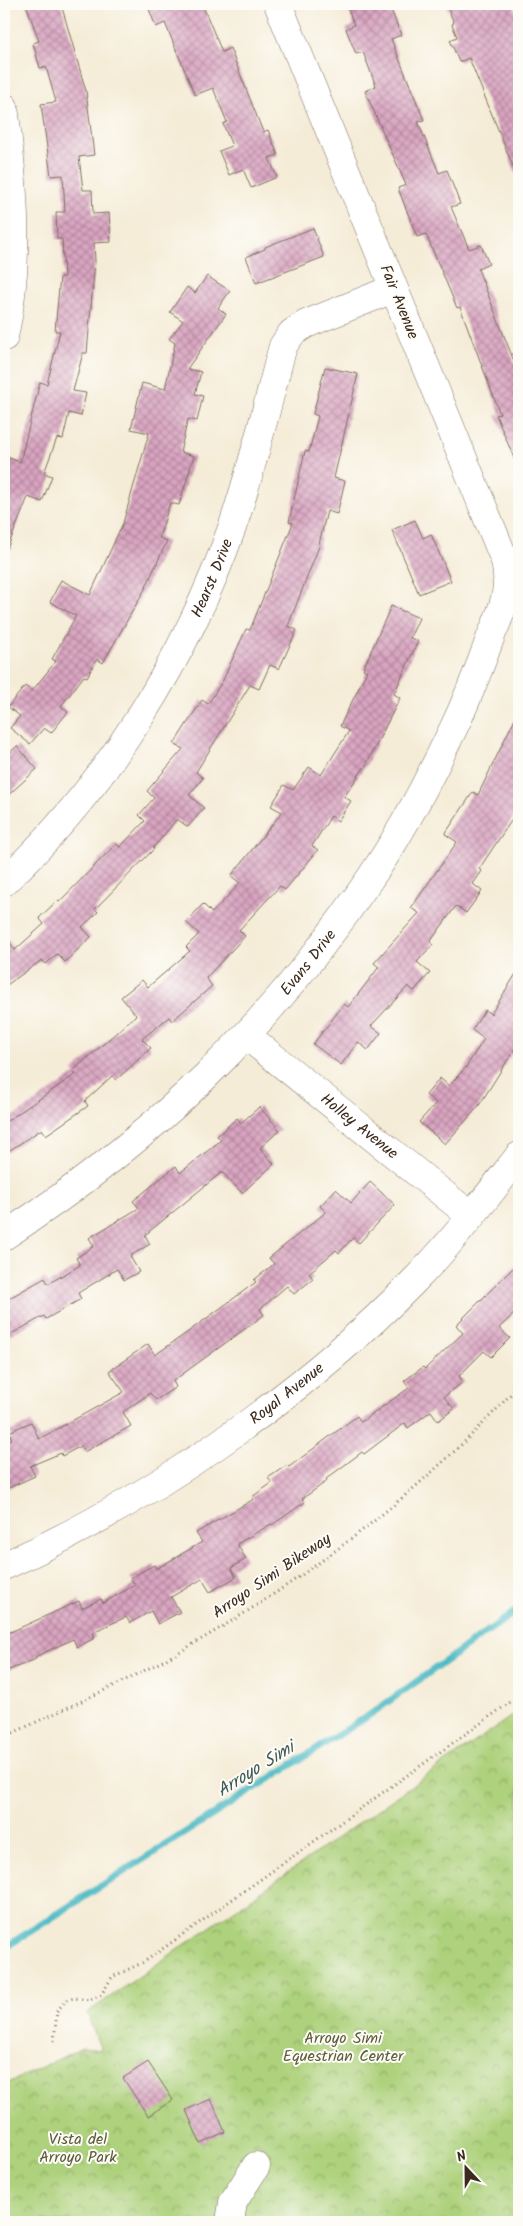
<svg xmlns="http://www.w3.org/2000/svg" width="523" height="2226" font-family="Kalam,sans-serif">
<defs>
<pattern id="park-crowns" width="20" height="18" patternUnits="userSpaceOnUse" patternTransform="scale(1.25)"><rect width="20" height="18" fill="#add17b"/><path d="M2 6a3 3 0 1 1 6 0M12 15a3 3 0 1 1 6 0" fill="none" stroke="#8eaa64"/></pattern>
<pattern id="building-cross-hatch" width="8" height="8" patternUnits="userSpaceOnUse" patternTransform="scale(1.25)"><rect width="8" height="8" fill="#d9a4c1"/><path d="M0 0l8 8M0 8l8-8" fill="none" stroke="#b1869c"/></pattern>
</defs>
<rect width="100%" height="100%" fill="#fdfcf7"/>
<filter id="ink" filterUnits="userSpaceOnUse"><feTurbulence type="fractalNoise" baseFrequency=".02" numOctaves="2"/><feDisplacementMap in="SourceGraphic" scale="10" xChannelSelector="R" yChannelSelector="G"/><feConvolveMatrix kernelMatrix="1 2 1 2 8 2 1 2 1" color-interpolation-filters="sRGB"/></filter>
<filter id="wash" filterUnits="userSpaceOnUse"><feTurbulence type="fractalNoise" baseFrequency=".0096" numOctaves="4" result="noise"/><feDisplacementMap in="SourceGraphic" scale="20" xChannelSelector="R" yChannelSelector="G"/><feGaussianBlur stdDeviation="1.12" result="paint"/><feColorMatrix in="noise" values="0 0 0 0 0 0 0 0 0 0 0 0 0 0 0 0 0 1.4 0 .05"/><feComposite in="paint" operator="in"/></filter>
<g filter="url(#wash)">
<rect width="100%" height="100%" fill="#f5ecd7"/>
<!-- park -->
<path fill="url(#park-crowns)" stroke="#747e4c" d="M519,1711V2222H4V2085L82,2048L101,2050L87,2013Z"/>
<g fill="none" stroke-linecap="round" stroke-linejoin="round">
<!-- stream -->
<path stroke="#4cbac5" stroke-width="7" d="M4,1948L368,1716L519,1609"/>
</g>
<g id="blocks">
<!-- building -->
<g fill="url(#building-cross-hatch)">
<path d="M26,4H61L86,91L94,155L79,157L83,190H92L93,214L109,213L111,242L94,243L95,261L87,353H83L73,391L86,393L81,416L69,413L63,439L57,438L44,473L52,476L42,502L28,497L5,554L4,471L9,458L20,462L40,382L47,384L60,331H55L60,277H64L62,239H57L56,212H65L63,175L51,176L41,104L56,102L46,67L40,68L33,43L39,41Z"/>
<path d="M147,4H202L222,52L230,48L263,132L268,130L278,155L269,158L277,177L251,188L243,169L229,175L219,151L232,146L223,124L227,122L213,88L195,95L165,23L156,27Z"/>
<path d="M346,4H375L378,12L390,7L401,35L391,39L424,120L418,122L439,173L447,170L460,204L451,207L469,249L481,245L489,264L478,269L519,374V470L496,415L500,414L460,307L457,308L426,234L417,237L398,188L406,185L365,91L376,86L363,52L356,54L346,29L354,25Z"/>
<path d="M446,4H513L519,18V181L469,58L459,62L450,40L457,37L452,24L454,23Z"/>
<path d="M313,228L324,257L256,283L246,257L265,249V247Z"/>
<path d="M207,276L230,291L218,308L226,314L187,369L201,372L195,394L203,396L197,421L188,419L180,452L194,456L179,505L170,503L159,538L167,541L145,589L103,663L97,659L87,677L84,676L61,706L68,712L51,733L44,728L30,744L10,728L20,716L8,707L25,686L32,691L56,661L52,659L76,616L50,602L61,580L90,595L123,523L149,433L131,429L142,383L165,389L175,343L169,339L183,321L170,312L187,287L195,293Z"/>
<path d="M325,367L358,374L334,478L345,481L337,514L327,511L319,544H320L288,626L297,630L279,669L270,665L259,689L250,685L196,772L203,778L189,795L204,808L188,827L177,819L153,848L154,849L95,909L98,912L82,927L91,937L65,962L57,954L46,964L42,960L4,987V934L15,950L44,924L39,918L57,901L59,902L116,844L120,847L145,821L139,815L154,798L147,791L183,749L174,744L202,700L208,704L223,680L246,629L250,630L293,523L289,522L305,451L309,452L318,416L313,414Z"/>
<path d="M415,520L423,538L431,534L451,581L419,594L392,530Z"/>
<path d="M391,606L419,618L410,638L418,641L394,694L400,698L367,763L344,797L351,801L338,821L331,816L312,846L318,850L285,890L280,886L239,930L245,936L206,978L212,986L172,1021L169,1017L142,1039L151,1048L116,1080L112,1076L85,1101L88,1106L46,1135L42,1129L4,1154V1123L76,1074L73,1071L136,1015L121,997L142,980L148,987L190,951L186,947L199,934L186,922L203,904L212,913L240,883L231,876L282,812L271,806L284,785L293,790L309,767L321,775L349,731L340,726L367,671L363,669Z"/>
<path d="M519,710V809L479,869L482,871L473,884L482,891L466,913L456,906L430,942L433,944L417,962L430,973L414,991L408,986L371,1026L381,1033L368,1050L358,1042L341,1065L313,1044L344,1004L348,1007L379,967L374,963L419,913L411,908L457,842L445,834L473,792L478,795Z"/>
<path d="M17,746L37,769L4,799V758Z"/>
<path d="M519,969V1042L478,1107L445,1144L419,1122L436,1103L426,1095L440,1078L449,1086L466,1067L484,1039L472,1030L485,1010L491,1014Z"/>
<path d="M259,1107L280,1130L260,1148L274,1164L242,1193L222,1172L145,1235L150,1244L130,1256L139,1272L124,1280L117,1269L78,1293L81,1299L46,1319L44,1316L4,1338V1301L45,1278L48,1284L80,1265L76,1258L94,1246L89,1238L139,1208L133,1201L176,1166L180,1173L221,1140L217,1136L237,1118L241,1123Z"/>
<path d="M370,1182L395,1205L359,1243L353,1238L339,1253L336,1250L309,1273L313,1279L294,1294L287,1286L260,1309L264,1315L173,1381L176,1387L156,1400L150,1393L123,1412L131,1426L84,1452L81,1446L62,1456L61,1453L30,1466L35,1476L4,1490V1442L12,1439L9,1432L31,1422L39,1439L124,1392L109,1371L148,1344L155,1355L188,1332L256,1282L254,1280L274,1264L269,1258L326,1212L320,1206L336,1189L351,1203Z"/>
<path d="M519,1262V1309L499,1328L510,1338L491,1357L484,1351L459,1376L463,1382L444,1397L454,1409L438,1421L431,1411L408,1428L405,1423L364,1454L362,1452L326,1479L327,1481L302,1499L305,1502L272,1525L271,1524L237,1544L246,1559L231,1568L236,1577L210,1592L202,1579L171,1597L180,1612L158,1624L151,1611L130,1623L126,1617L93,1632L95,1638L77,1647L73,1639L35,1657L36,1659L4,1672V1635L79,1601L82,1608L101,1599L103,1603L135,1585L130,1578L154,1565L156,1569L202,1542L196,1533L254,1499L252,1497L272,1483L268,1478L287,1465L289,1467L357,1416L361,1422L409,1388L404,1381L423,1367L425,1369L463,1333L456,1325Z"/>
<path d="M148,2062L173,2100L148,2116L123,2078Z"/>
<path d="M211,2099L225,2132L200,2143L186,2110Z"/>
</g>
</g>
</g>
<g filter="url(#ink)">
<use href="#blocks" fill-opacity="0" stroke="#7c6e5f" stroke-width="1"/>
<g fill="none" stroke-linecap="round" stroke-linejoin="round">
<!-- minor casing -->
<g stroke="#7c6e5f" stroke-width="29">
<g id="minor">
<path d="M4,107C14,183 21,261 4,337"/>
<path id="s1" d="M4,882C107,786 187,657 233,525C253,466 267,405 283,346L292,333L306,324L393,289"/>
<path id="s2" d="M247,1036L471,1216"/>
<path id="s3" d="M4,1236C152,1140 272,1025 371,877C404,829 430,777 455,725C469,696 480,666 491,636C498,619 507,601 507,582C508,575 506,568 505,561L278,4"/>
<path d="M230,2222L233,2202L256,2166"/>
</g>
</g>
<!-- major casing -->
<g stroke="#7c6e5f" stroke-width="29">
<g id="major">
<path id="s4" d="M4,1566C149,1501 300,1397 412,1283C451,1244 485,1199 519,1156"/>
</g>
</g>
<!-- path -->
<g stroke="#7c6e5f" stroke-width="3" stroke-dasharray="1 4" stroke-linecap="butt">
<path d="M4,1737C64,1709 130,1680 188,1647C307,1579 427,1488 519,1385"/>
<path d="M54,2041L57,2011L66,2000L74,1998L90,2000L101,1995L112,1977L144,1962L519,1696"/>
</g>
<!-- minor -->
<use href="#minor" stroke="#fff" stroke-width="28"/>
<!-- major -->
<use href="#major" stroke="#fff" stroke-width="28"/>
</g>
</g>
<g text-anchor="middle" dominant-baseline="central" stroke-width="4" stroke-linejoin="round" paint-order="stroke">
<!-- street labels -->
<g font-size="16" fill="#3b2a1e" stroke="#fdfcf7">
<text transform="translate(399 302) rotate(68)">Fair Avenue</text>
<text stroke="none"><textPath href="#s1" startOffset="371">Hearst Drive</textPath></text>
<text stroke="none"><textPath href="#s3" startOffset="411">Evans Drive</textPath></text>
<text stroke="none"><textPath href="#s2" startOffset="144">Holley Avenue</textPath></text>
<text stroke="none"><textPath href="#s4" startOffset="332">Royal Avenue</textPath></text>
<text transform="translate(272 1576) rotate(-34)">Arroyo Simi Bikeway</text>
</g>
<!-- park labels -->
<g font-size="16" fill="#5d5c3a" stroke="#fdfcf7">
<text x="343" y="2038">Arroyo Simi<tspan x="343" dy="18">Equestrian Center</tspan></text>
<text x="78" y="2139">Vista del<tspan x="78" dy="18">Arroyo Park</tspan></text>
</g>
<!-- water labels -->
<g font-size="18" font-style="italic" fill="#415c58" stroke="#fdfcf7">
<text transform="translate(256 1770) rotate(-32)">Arroyo Simi</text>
</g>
</g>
<!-- margin -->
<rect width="523" height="2226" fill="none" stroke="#fdfcf7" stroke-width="20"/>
<!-- north arrow -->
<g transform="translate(466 2168) rotate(338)" stroke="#fdfcf7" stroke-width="4" paint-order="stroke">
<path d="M0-4L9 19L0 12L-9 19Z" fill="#3b2a1e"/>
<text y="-8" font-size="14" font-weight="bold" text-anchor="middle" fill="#3b2a1e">N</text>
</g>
</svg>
